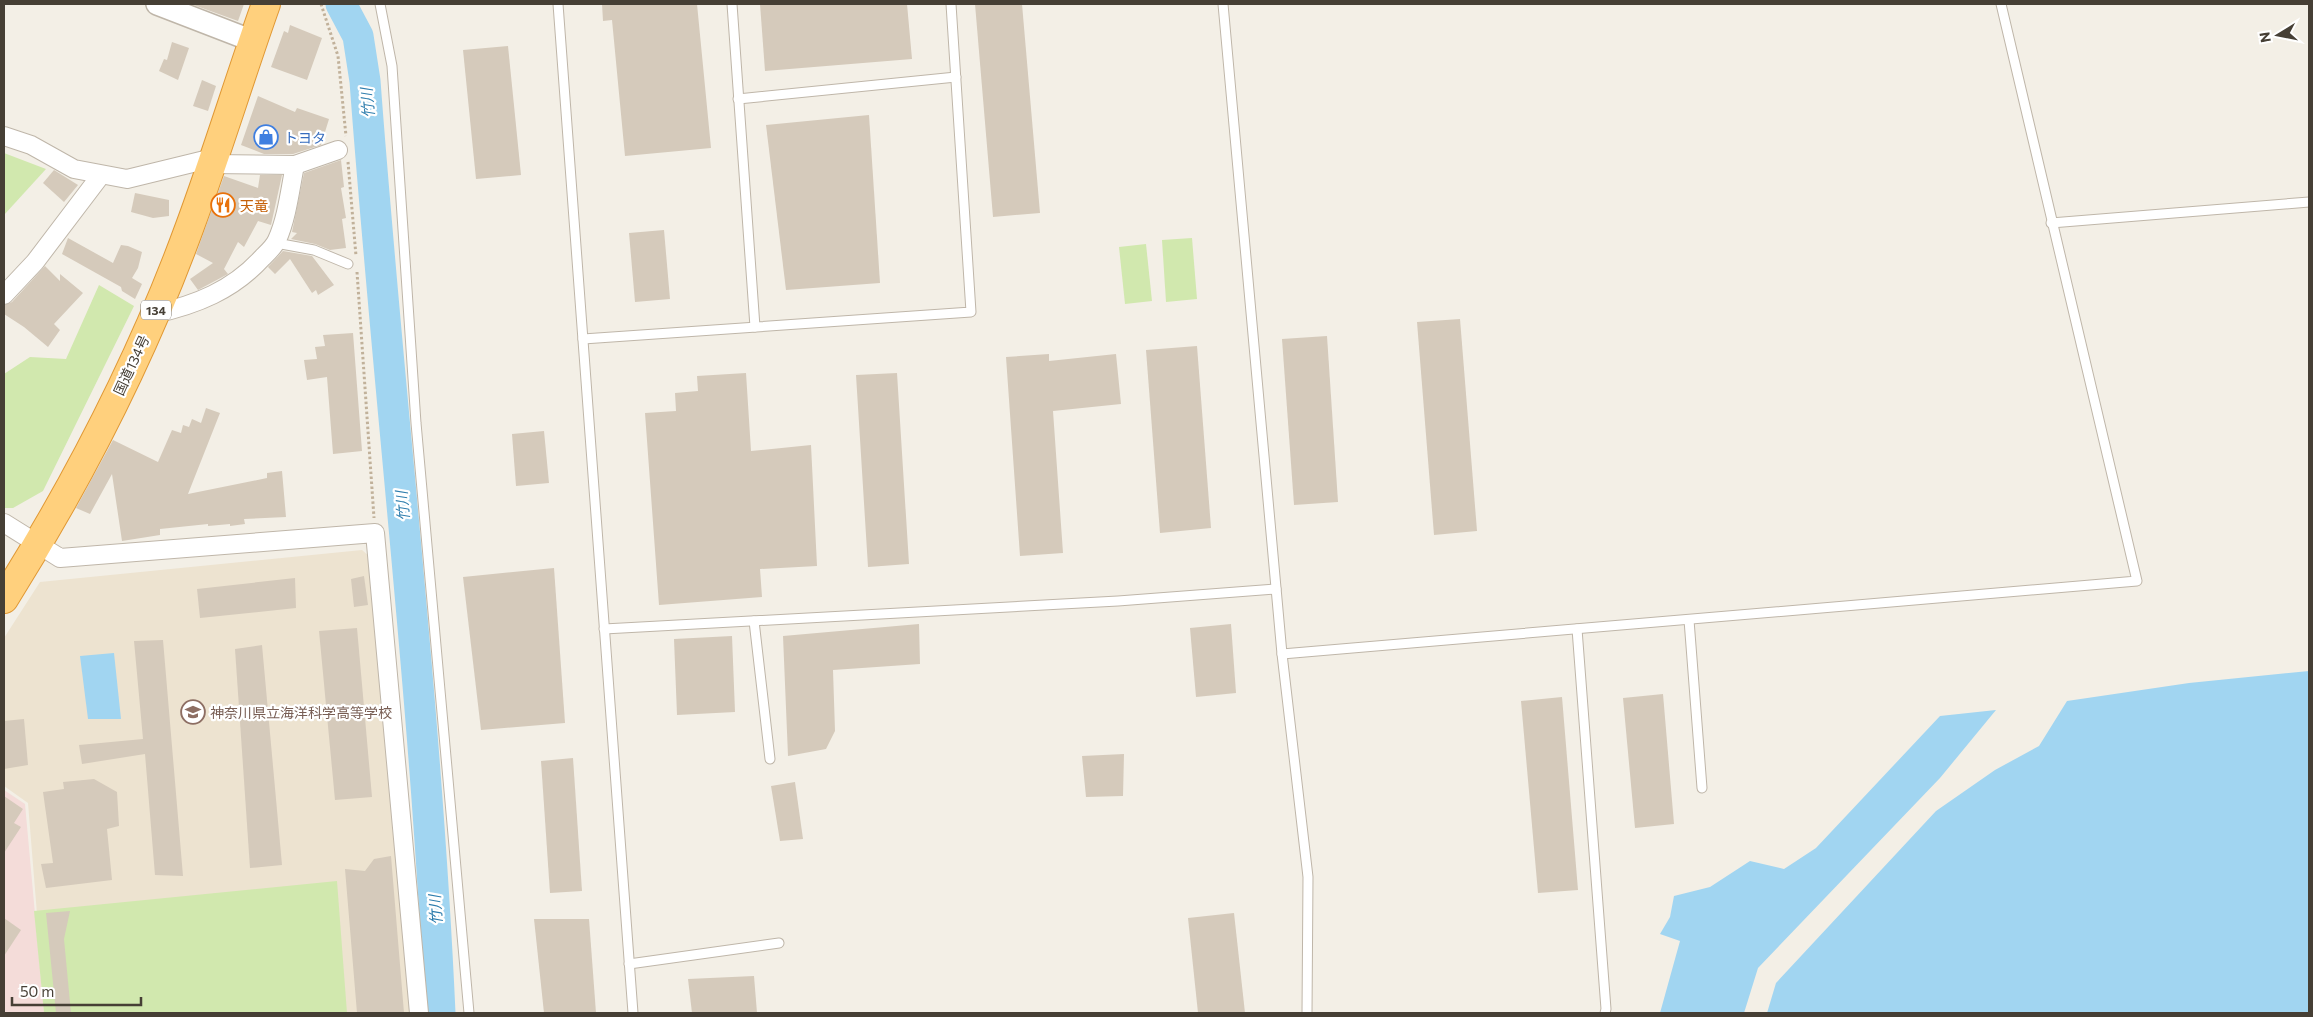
<svg xmlns="http://www.w3.org/2000/svg" width="2313" height="1017" font-family="Commissioner,'Noto Sans JP',sans-serif">
<rect width="100%" height="100%" fill="#f3efe6"/>
<!-- education -->
<path fill="#ede3d0" d="M362,550L369,556L410,1013H45L28,803L4,786V638L40,582Z"/>
<!-- medical -->
<path fill="#f4dcd9" d="M4,790L25,804L44,1013H4Z"/>
<!-- green -->
<g fill="#d1e8ae">
<path d="M4,153L46,169L4,215Z"/>
<path d="M1192,238L1197,299L1166,302L1162,240Z"/>
<path d="M1146,244L1152,301L1125,304L1119,247Z"/>
<path d="M99,285L134,306L43,491L13,508H4V374L30,357L66,359Z"/>
<path d="M337,881L347,1013H44L34,911Z"/>
</g>
<!-- water -->
<g fill="#a1d5f1">
<path d="M114,653L121,719H88L80,656Z"/>
<path d="M2309,671V1013H1767L1776,983L1936,811L1995,770L2039,746L2067,701L2189,683Z"/>
<path d="M1996,710L1940,778L1758,968L1744,1013H1660L1680,941L1660,934L1670,917L1674,896L1710,887L1750,861L1784,869L1816,848L1940,716Z"/>
</g>
<g fill="none" stroke-linecap="round" stroke-linejoin="round">
<!-- river -->
<path stroke="#a1d5f1" stroke-width="31" d="M341,4L358,36L365,81C388,392 426,702 440,1013"/>
</g>
<!-- building -->
<g fill="#d5cabb">
<path d="M191,4H244L238,21Z"/>
<path d="M602,4H697L711,148L625,156L612,20L603,21Z"/>
<path d="M760,4H907L912,59L765,71Z"/>
<path d="M975,4H1022L1040,213L993,217Z"/>
<path d="M290,25L322,38L307,80L271,67L284,31L288,33Z"/>
<path d="M172,42L189,48L178,80L159,71L164,59L167,60Z"/>
<path d="M508,46L521,175L476,179L463,50Z"/>
<path d="M202,80L216,86L208,111L193,106Z"/>
<path d="M258,96L295,112L297,108L329,119L321,145L293,154H264L241,145Z"/>
<path d="M869,115L880,283L786,290L766,125Z"/>
<path d="M341,160L344,187L341,188L346,218L342,219L346,248L330,250L315,244L291,239L297,233L292,232L304,173Z"/>
<path d="M54,170L78,185L64,202L43,183Z"/>
<path d="M260,175H282L271,225L258,221L244,247L238,242L224,269L228,274L198,290L190,279L213,263L196,254L224,176L258,188Z"/>
<path d="M135,193L169,200V216L153,218L131,212Z"/>
<path d="M664,230L670,299L635,302L629,233Z"/>
<path d="M68,238L113,263L121,245L128,246L142,252L138,268L132,278L142,284L135,299L122,291L121,287L62,254Z"/>
<path d="M283,251L312,256L334,285L318,295L316,290L312,293L290,259L275,274L268,267Z"/>
<path d="M45,266L60,281V274L83,293L54,324L60,330L48,347L24,327L4,314V305L12,302Z"/>
<path d="M1460,319L1477,531L1434,535L1417,322Z"/>
<path d="M353,333L362,451L333,454L327,377L307,380L304,360L317,359L315,347L325,346L323,335Z"/>
<path d="M1327,336L1338,502L1294,505L1282,339Z"/>
<path d="M1197,346L1211,528L1160,533L1146,350Z"/>
<path d="M1049,354V361L1116,354L1121,404L1053,411L1063,553L1020,556L1006,357Z"/>
<path d="M746,373L751,451L811,445L817,566L760,569L762,597L659,605L645,413L676,411L675,393L698,391L697,376Z"/>
<path d="M897,373L909,564L868,567L856,375Z"/>
<path d="M206,408L220,413L188,494L267,478V473L282,471L286,517L244,519L245,524L230,526V524L208,526V524L160,529V535L122,541L112,474L90,514L76,508L113,440L158,462L172,430L181,433L183,425L189,427L192,419L201,423Z"/>
<path d="M544,431L549,483L516,486L512,434Z"/>
<path d="M554,568L565,723L481,730L463,577Z"/>
<path d="M364,576L368,605L354,607L351,579Z"/>
<path d="M295,578L296,608L200,618L197,589Z"/>
<path d="M919,624L920,664L833,670L835,731L826,749L788,756L783,636Z"/>
<path d="M1231,624L1236,693L1196,697L1190,628Z"/>
<path d="M357,628L372,797L335,800L319,631Z"/>
<path d="M732,636L735,712L677,715L674,639Z"/>
<path d="M163,640L183,876L155,875L145,754L82,764L79,745L143,739L134,641Z"/>
<path d="M262,645L282,865L250,868L235,649Z"/>
<path d="M1663,694L1674,824L1635,828L1623,698Z"/>
<path d="M1562,697L1578,890L1538,893L1521,701Z"/>
<path d="M24,719L28,765L4,769V721Z"/>
<path d="M1124,754L1123,796L1086,797L1082,756Z"/>
<path d="M573,758L582,891L550,893L541,761Z"/>
<path d="M94,779L117,792L119,826L107,829L112,880L46,888L41,864L53,863L43,792L64,789L63,782Z"/>
<path d="M795,782L803,839L780,841L771,786Z"/>
<path d="M4,796L23,809L14,823L21,827L4,853Z"/>
<path d="M391,856L404,1013H357L345,869L365,871L374,859Z"/>
<path d="M70,911L64,939L71,1013H56L46,913Z"/>
<path d="M1234,913L1245,1013H1198L1188,918Z"/>
<path d="M4,918L21,930L4,956Z"/>
<path d="M534,919H589L596,1013H544Z"/>
<path d="M754,976L757,1013H692L688,979Z"/>
</g>
<g fill="none" stroke-linecap="round" stroke-linejoin="round">
<!-- service casing -->
<g stroke="#bfb6a9" stroke-width="11">
<g id="service">
<path d="M380,4L392,66L416,423L469,1013"/>
<path d="M558,4L633,1013"/>
<path d="M732,4L755,327"/>
<path d="M1223,4L1282,654L1308,877L1307,1013"/>
<path d="M738,99L956,77"/>
<path d="M2051,223L2309,202"/>
<path d="M276,243L314,250L348,264"/>
<path d="M583,339L971,312L951,4"/>
<path d="M1689,620L1702,788"/>
<path d="M754,621L770,759"/>
<path d="M604,629L1118,601L1276,589"/>
<path d="M1577,629L1606,1009L1605,1013"/>
<path d="M1282,654L2137,581L2001,4"/>
<path d="M629,964L779,943"/>
</g>
</g>
<!-- minor casing -->
<g stroke="#bfb6a9" stroke-width="20">
<g id="minor">
<path d="M4,136L31,145L74,169L127,179L213,158"/>
<path d="M211,164L295,165L338,150"/>
<path d="M4,295L35,262L101,175"/>
<path d="M154,314C196,305 233,290 262,258C267,253 274,247 277,240C287,218 290,190 295,165"/>
<path d="M4,523L60,558L375,533L419,1013"/>
</g>
</g>
<!-- tertiary casing -->
<g stroke="#bfb6a9" stroke-width="24">
<path id="tertiary" d="M157,4L253,41"/>
</g>
<!-- trunk casing -->
<g stroke="#e09834" stroke-width="30">
<path id="trunk" d="M4,599C77,483 143,355 190,226C217,153 240,77 266,4"/>
</g>
<!-- path -->
<g stroke="#c1b19a" stroke-width="3" stroke-dasharray="2.5 2.5" stroke-linecap="butt">
<path d="M321,4L338,56L346,136"/>
<path d="M348,162L356,256"/>
<path d="M357,272L374,518"/>
</g>
<!-- service -->
<use href="#service" stroke="#fff" stroke-width="9"/>
<!-- minor -->
<use href="#minor" stroke="#fff" stroke-width="18"/>
<!-- tertiary -->
<use href="#tertiary" stroke="#fff" stroke-width="21"/>
<!-- trunk -->
<use href="#trunk" stroke="#ffd07d" stroke-width="28"/>
</g>
<!-- icons -->
<defs>
<g id="shop-ring" transform="scale(1.25)"><circle r="9.5" fill="#fff" stroke="#3f7fe0" stroke-width="1.5"/><path d="M-5-2.5h2.3a2.7 3.5 0 0 1 5.4 0H5L5.5 6h-11ZM-1.5-2.5h3a1.5 2.3 0 0 0-3 0Z" fill="#3f7fe0"/></g>
<g id="restaurant-ring" transform="scale(1.25)"><circle r="9.5" fill="#fff" stroke="#e8710a" stroke-width="1.5"/><path d="M-5-6h1v4h1v-4h1v4h1v-4h1v5L-1.5 .5V6h-2V.5L-5-1ZM5-6V6H3V1.5H1.5Q1.5-4 5-6Z" fill="#e8710a"/></g>
<g id="school-ring" transform="scale(1.25)"><circle r="9.5" fill="#fff" stroke="#8d6e63" stroke-width="1.5"/><path d="M0-5L7-2L0 1L-7-2ZM-4 1L0 2.5L4 1V4Q0 6-4 4Z" fill="#8d6e63"/></g>
</defs>
<g fill-rule="evenodd">
<use href="#shop-ring" x="266" y="137"/>
<use href="#restaurant-ring" x="223" y="205"/>
<use href="#school-ring" x="193" y="712"/>
</g>
<g text-anchor="middle" dominant-baseline="central" stroke-width="4.5" stroke-linejoin="round" paint-order="stroke">
<!-- shield labels -->
<rect fill="#fff" stroke="#7e7972" stroke-width="1" x="141" y="300.5" width="30" height="19" rx="4"/>
<g font-size="12" font-weight="bold" fill="#463f35">
<text x="156" y="310">134</text>
</g>
<!-- shop labels -->
<g font-size="14" fill="#366cbe" stroke="#fff" text-anchor="start">
<text x="284" y="137">トヨタ</text>
</g>
<!-- food labels -->
<g font-size="14" fill="#c56008" stroke="#fff" text-anchor="start">
<text x="240" y="205">天竜</text>
</g>
<!-- street labels -->
<g font-size="14" fill="#463f35" stroke="#fff">
<text transform="translate(131 365) rotate(-65)">国道134号</text>
</g>
<!-- education labels -->
<g font-size="14" fill="#785e54" stroke="#fff" text-anchor="start">
<text x="210" y="712">神奈川県立海洋科学高等学校</text>
</g>
<!-- water labels -->
<g font-size="15" font-style="italic" fill="#2c7cac" stroke="#fff">
<text transform="translate(367 103) rotate(-95)">竹川</text>
<text transform="translate(402 506) rotate(-95)">竹川</text>
<text transform="translate(435 910) rotate(-94)">竹川</text>
</g>
</g>
<!-- border -->
<rect width="2313" height="1017" fill="none" stroke="#463f35" stroke-width="10"/>
<!-- north arrow -->
<g transform="translate(2278 35) rotate(260)" stroke="#ffffff" stroke-width="4" paint-order="stroke">
<path d="M0-4L9 19L0 12L-9 19Z" fill="#463f35"/>
<text y="-8" font-size="14" font-weight="bold" text-anchor="middle" fill="#463f35">N</text>
</g>
<!-- scale -->
<path d="M12 997v8h129v-8" fill="none" stroke="#463f35" stroke-width="2.5"/>
<text x="20" y="997" font-size="15" fill="#463f35" stroke="#ffffff" stroke-width="4" paint-order="stroke">50 m</text>
</svg>
